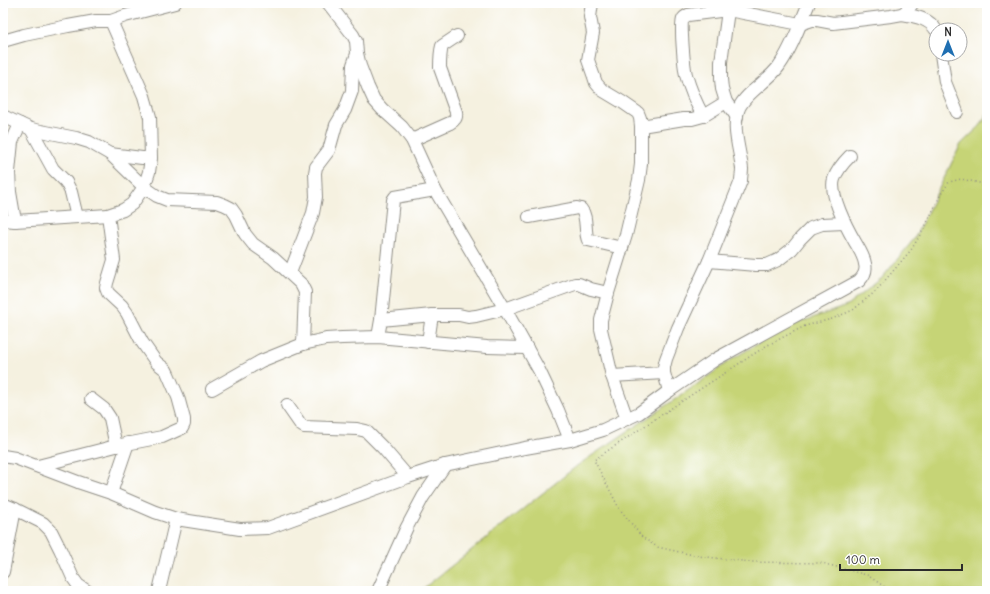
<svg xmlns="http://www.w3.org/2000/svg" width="990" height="594" font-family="Delius,sans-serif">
<rect width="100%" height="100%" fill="#fff"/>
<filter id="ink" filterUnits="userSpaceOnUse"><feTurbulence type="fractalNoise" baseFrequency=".025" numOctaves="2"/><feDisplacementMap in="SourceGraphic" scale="8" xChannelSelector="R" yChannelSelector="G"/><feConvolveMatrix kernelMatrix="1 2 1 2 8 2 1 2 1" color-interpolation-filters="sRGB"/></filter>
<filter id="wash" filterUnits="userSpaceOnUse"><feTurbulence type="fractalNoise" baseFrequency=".012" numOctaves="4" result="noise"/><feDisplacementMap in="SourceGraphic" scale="16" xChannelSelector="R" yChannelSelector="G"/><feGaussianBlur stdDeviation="0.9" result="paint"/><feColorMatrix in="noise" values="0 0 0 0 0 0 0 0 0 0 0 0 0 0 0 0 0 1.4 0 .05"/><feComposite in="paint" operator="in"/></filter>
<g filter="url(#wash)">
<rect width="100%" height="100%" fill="#f5f1e0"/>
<!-- green -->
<path fill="#c6d476" stroke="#788050" d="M987,114V591H420L578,465L696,385L732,359L786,327L847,306L882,278L914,239L961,144L980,126Z"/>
</g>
<g filter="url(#ink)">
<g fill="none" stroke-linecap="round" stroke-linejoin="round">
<!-- minor casing -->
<g stroke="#908e86" stroke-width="14">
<g id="minor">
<path d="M328,3L353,35L356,41L357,53L360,66L368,87L374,100L382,109L402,127L412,140L435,190L505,309L539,370L558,410L570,440"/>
<path d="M592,3L590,17L593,33L588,60L594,77L596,83L602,90L622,102L638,113L640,118L641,126V164L639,180L626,235L608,293L601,320V329L612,376L627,419"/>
<path d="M729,3L721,62V79L722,89L726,102L737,117"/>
<path d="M902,14C914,16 929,18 936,30"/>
<path d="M3,41L24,35L68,26L96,21H111L125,16L175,3"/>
<path d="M941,54L945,82L957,112"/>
<path d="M3,116L31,129L76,138L89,142L110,154L144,187L157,196L167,200L217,202L225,205L231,208L236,215L245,234L253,244L273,258L301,284L305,292L303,344"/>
<path d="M703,116C696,103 690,89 686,75C684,67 680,24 683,19C684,17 686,16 688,15L728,10L800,24L812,20H817L833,23L891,16L902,14L906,11L913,3"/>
<path d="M641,126L684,119H692L703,116L726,102"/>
<path d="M31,129L53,169L66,182L71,192L77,217"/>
<path d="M412,140L450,123C455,120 457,118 456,112L440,68C440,61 440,53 442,46L457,36"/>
<path d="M110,154L142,158H151"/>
<path d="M108,215L114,260L107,283L106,288L108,293L122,306L127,313L142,342L156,362L166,370L168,374L178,397L184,419V424L182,428L162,437L116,446"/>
<path d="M529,217L577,208L581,209C588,217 584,231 588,240L622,248"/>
<path d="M3,220L15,221L47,219L108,215L123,210L132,204L144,187L149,172L151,158L150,117L144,96L111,21"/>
<path d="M15,221L10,192L9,172L12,142L20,124"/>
<path d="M709,261L756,265H767L778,260L792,249L800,239L811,228L822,224L844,223"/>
<path d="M290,273L313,213L316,197L315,173L316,167L329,150L336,125L345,110L352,91L353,65L357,54"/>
<path d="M381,320L393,200L395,197L435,190"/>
<path d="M378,337L381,320L432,315H459L468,317L476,316L505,309L575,284H579L591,289L608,293"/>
<path d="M428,342L432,315"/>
<path d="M612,376L664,373"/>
<path d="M212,389L261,361L303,344L326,339L342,338L378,337L487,347L527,348"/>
<path d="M669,391L664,373V367L666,359L678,328L709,261L741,181C741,177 742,173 742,169C740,149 731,128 739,108C746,92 769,81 779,66C792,48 800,24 809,3"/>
<path d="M287,405L301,425L304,427L357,429L366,431L383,448L408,477"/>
<path d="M3,456L15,458L78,482L111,493L155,512L176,519L240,529L268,528L408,477L445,465L525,448L570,440L603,430L639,413L669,391L716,359L859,281C864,276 867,271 865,264C864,256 859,249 855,242C847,228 829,194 834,179C837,170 843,163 850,156"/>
<path d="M38,466L116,446L110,418L104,409L91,399"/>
<path d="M111,493L128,443"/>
<path d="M3,504L15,509L43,523L51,531L60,549L73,578L78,585L87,591"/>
<path d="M3,572L15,509"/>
<path d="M159,591L176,519"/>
<path d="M378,591L407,527L423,497L445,465"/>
</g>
</g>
<!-- path -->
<path stroke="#908e86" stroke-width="1.5" stroke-dasharray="1 3" stroke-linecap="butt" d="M891,591L867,575L822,563L751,562L698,556L657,547L642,537L619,508L594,460L676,405L766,346L805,326L832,319L853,310L876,291L911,250L925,227L941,194L949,182L961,179L980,183L987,189"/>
<!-- minor -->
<use href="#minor" stroke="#fff" stroke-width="12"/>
</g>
</g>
<!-- margin -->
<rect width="990" height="594" fill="none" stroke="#fff" stroke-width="16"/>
<!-- north arrow -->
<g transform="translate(948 42)"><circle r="19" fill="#ffffff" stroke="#aaaaaa"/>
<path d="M0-3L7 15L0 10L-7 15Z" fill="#1f6fb2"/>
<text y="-6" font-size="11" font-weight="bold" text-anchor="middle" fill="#2b2b2b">N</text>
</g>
<!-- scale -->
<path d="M840 564v6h122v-6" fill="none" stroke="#2b2b2b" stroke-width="2"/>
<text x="846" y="564" font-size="12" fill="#2b2b2b" stroke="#ffffff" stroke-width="3" paint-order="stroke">100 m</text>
</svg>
